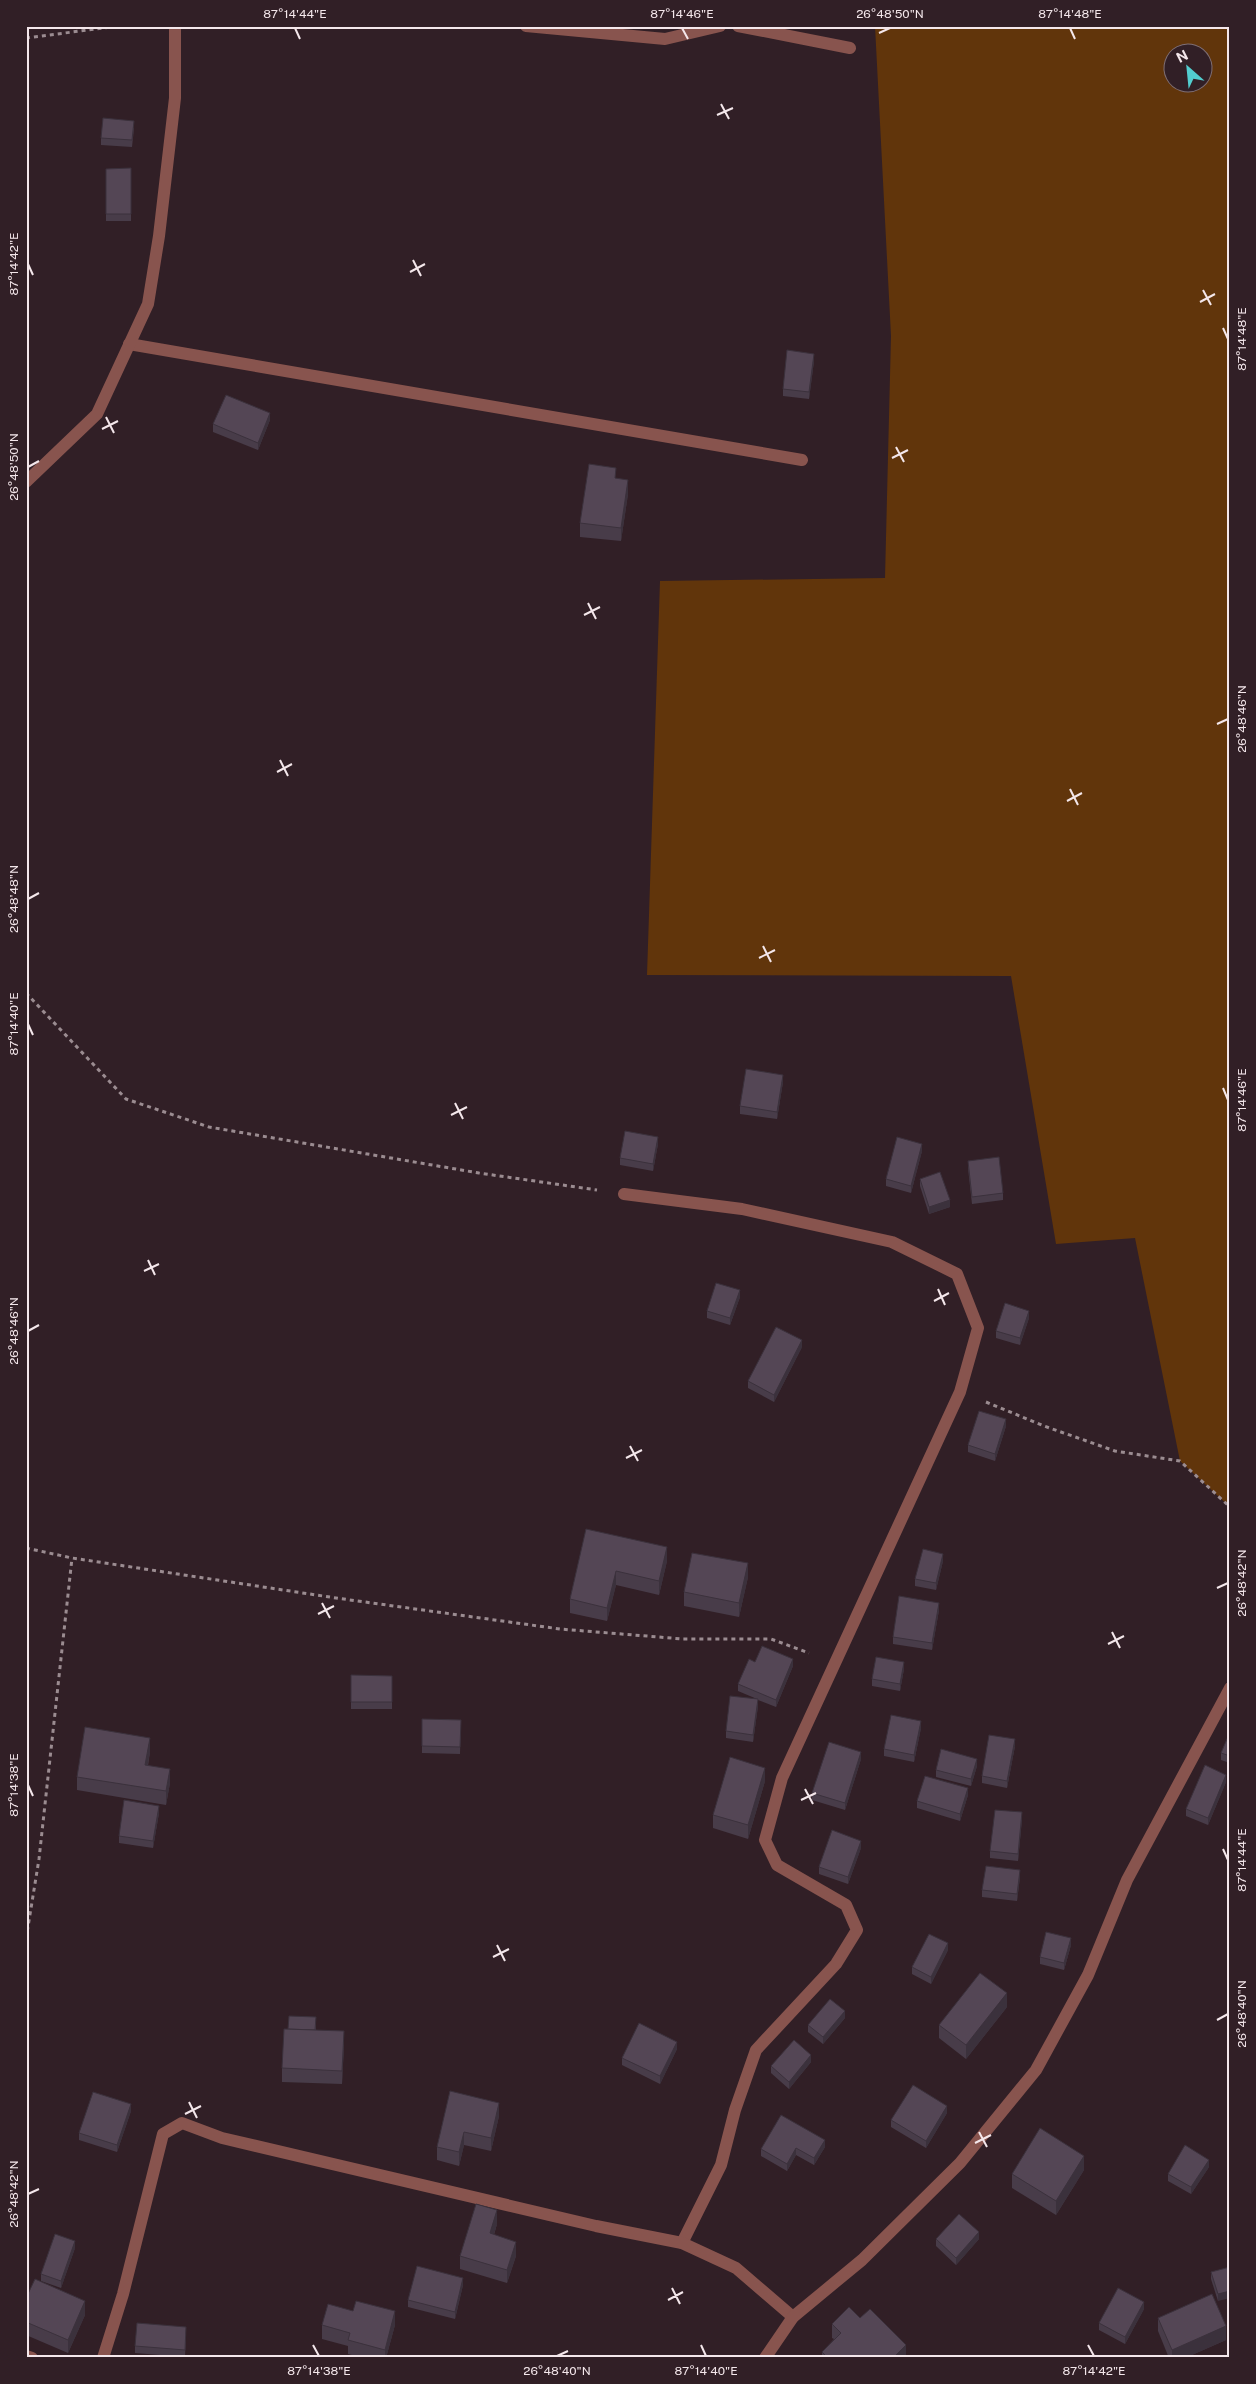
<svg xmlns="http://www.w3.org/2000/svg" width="1256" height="2384" font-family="'Public Sans',sans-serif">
<rect width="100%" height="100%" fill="#311f26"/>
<!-- green -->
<path fill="#61350b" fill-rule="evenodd" d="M875,26H1230V1507L1180,1461L1135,1238L1056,1244L1011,976L647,975L660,581L885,578L891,336ZM1174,52H1204V82H1174Z"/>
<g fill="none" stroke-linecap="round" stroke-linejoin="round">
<!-- path -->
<g stroke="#9b8c91" stroke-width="3" stroke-dasharray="4 4" stroke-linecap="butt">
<path d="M26,38L119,26"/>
<path d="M26,993L126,1099L209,1127L479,1173L597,1190"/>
<path d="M986,1402L1044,1426L1115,1451L1180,1461L1230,1507"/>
<path d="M26,1548L72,1558L336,1598L560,1629L683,1639H771L809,1653"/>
<path d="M26,1939L39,1859L72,1558"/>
</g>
<!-- service -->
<g stroke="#88544e" stroke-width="12">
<path d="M526,26L665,39L720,26"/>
<path d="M738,26L850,48"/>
</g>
<!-- minor -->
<g stroke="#88544e" stroke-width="12">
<path d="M129,344L802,460"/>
<path d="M26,482L97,414L148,304L159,236L175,98V26"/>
<path d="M624,1194L742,1209L892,1242L957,1274L978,1328L960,1392L782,1778L765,1840L777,1865L846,1905L857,1930L836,1964L756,2050L735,2110L721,2165L682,2243"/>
<path d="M26,2356L32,2358"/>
<path d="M103,2358L123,2294L163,2134L182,2123L222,2138L596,2226L682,2243L736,2268L793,2317"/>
<path d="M765,2358L793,2317L862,2260L960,2163L1036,2070L1088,1975L1127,1880L1230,1688"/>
</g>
</g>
<!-- wall -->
<g fill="#483c49">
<path d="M134,128L132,147L101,145V138Z"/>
<path d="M131,168V221H106V169Z"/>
<path d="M814,361L809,399L783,396V389Z"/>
<path d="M270,420L258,450L213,432V424Z"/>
<path d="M628,494L621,541L580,537V523Z"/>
<path d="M783,1082L777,1119L740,1114V1106Z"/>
<path d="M658,1144L653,1171L620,1165V1158Z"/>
<path d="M922,1151L911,1193L886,1186V1179Z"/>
<path d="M968,1161L1003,1193V1200L972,1204L968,1168Z"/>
<path d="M920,1179L950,1207L929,1214L920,1186Z"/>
<path d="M740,1297L730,1325L707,1318V1311Z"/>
<path d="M1029,1318L1020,1345L996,1338V1331Z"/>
<path d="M802,1347L774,1402L748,1388V1381Z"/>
<path d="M1006,1426L995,1461L968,1452V1445Z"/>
<path d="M586,1529L667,1561L659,1595L616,1585L607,1621L570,1613V1599Z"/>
<path d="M943,1561L936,1590L915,1586V1579Z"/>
<path d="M748,1577L739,1617L684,1606V1592Z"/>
<path d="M939,1610L932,1650L893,1644V1637Z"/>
<path d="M755,1662L793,1666L776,1707L758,1700V1706L753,1742L726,1738V1731L757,1699L738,1691V1684Z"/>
<path d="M904,1669L900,1691L872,1686V1679Z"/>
<path d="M351,1675L392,1676V1709H351Z"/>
<path d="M422,1719L461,1720L460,1754L422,1753Z"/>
<path d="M921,1728L914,1762L884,1756V1749Z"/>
<path d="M1230,1732V1763L1221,1760V1753Z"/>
<path d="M1015,1746L1007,1788L982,1783V1776Z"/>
<path d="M150,1752L148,1766L170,1783L166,1805L77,1790V1777Z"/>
<path d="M861,1759L845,1810L812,1800V1793Z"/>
<path d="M977,1766L971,1786L936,1777V1770Z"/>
<path d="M765,1781L748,1839L713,1828V1815Z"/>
<path d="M1226,1782L1208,1825L1186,1816V1809Z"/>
<path d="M968,1795L960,1821L917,1808V1801Z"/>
<path d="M159,1813L153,1848L119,1843V1836Z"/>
<path d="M1022,1819L1018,1861L990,1858V1851Z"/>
<path d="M861,1848L848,1884L819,1874V1867Z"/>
<path d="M1020,1877L1017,1901L982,1897V1890Z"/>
<path d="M1071,1945L1064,1970L1040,1964V1957Z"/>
<path d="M948,1950L931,1984L912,1974V1967Z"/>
<path d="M1007,2007L966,2059L939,2038V2025Z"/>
<path d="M845,2018L823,2044L808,2032V2025Z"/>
<path d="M316,2024V2030L344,2045L342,2084L282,2082V2068L288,2029Z"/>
<path d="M677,2049L660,2084L622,2065V2058Z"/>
<path d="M811,2062L789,2089L771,2073V2066Z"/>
<path d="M450,2091L499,2116L491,2151L464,2145L459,2166L437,2160V2147Z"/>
<path d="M131,2111L117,2152L79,2140V2133Z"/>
<path d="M947,2113L926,2148L891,2127V2120Z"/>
<path d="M825,2147L814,2165L796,2155L787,2171L761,2156V2149Z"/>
<path d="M1209,2167L1191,2194L1168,2181V2174Z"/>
<path d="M1084,2170L1056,2215L1012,2188V2174Z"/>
<path d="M497,2224L494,2235L516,2256L507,2283L460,2269V2256Z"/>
<path d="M936,2239H979L956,2265L936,2246Z"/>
<path d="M75,2248L61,2288L41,2281V2274Z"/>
<path d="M1230,2267L1218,2301L1211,2279V2272Z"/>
<path d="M463,2285L455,2319L408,2307V2300Z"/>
<path d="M26,2298L85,2315L68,2353L26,2335Z"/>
<path d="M1144,2309L1125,2344L1099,2330V2323Z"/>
<path d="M1158,2318L1226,2340L1185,2358H1169L1158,2331Z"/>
<path d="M832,2324L906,2358H822V2352L834,2339L832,2338Z"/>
<path d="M322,2325H395L386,2358H363L348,2354V2346L322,2339Z"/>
<path d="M186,2334L185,2357L135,2353V2346Z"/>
</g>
<!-- shaded-wall -->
<g fill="#3b313c">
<path d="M814,354V361L809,399V392Z"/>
<path d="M270,413V420L258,450V443Z"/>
<path d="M628,480V494L621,541V528Z"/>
<path d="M783,1075V1082L777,1119V1112Z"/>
<path d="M658,1137V1144L653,1171V1164Z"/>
<path d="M922,1144V1151L911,1193V1186Z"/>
<path d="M950,1200V1207L929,1214V1207Z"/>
<path d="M740,1290V1297L730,1325V1318Z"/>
<path d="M1029,1311V1318L1020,1345V1338Z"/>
<path d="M802,1340V1347L774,1402V1395Z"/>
<path d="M1006,1419V1426L995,1461V1454Z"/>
<path d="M667,1547V1561L659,1595V1581Z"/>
<path d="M943,1554V1561L936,1590V1583Z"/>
<path d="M748,1563V1577L739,1617V1603Z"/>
<path d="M616,1571V1585L607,1621V1608Z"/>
<path d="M939,1603V1610L932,1650V1643Z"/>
<path d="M793,1659V1666L776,1707V1700Z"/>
<path d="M904,1662V1669L900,1691V1684Z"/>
<path d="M758,1699V1706L753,1742V1735Z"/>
<path d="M921,1721V1728L914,1762V1755Z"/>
<path d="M150,1738V1752L145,1779V1765Z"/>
<path d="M1015,1739V1746L1007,1788V1781Z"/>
<path d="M861,1752V1759L845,1810V1803Z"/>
<path d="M977,1759V1766L971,1786V1779Z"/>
<path d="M765,1768V1781L748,1839V1825Z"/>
<path d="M170,1769V1783L166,1805V1791Z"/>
<path d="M1226,1775V1782L1208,1825V1818Z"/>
<path d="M968,1788V1795L960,1821V1814Z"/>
<path d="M159,1806V1813L153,1848V1841Z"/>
<path d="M1022,1812V1819L1018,1861V1854Z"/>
<path d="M861,1841V1848L848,1884V1877Z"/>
<path d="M1020,1870V1877L1017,1901V1894Z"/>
<path d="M1071,1938V1945L1064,1970V1963Z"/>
<path d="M948,1943V1950L931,1984V1977Z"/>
<path d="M1007,1993V2007L966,2059V2045Z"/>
<path d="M845,2011V2018L823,2044V2037Z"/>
<path d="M344,2031V2045L342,2084V2071Z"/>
<path d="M677,2042V2049L660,2084V2076Z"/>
<path d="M811,2055V2062L789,2089V2082Z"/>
<path d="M499,2103V2116L491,2151V2138Z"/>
<path d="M131,2104V2111L117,2152V2145Z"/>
<path d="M947,2106V2113L926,2148V2141Z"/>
<path d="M464,2132V2145L459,2166V2152Z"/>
<path d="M825,2140V2147L814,2165V2158Z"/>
<path d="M796,2148V2155L787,2171V2164Z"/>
<path d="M1084,2156V2170L1056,2215V2201Z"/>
<path d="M1209,2160V2167L1191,2194V2187Z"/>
<path d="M497,2210V2224L490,2247V2233Z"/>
<path d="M979,2232V2239L956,2265V2258Z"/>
<path d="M75,2241V2248L61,2288V2281Z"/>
<path d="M516,2242V2256L507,2283V2270Z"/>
<path d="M463,2278V2285L455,2319V2312Z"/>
<path d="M1230,2291V2298L1218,2301V2294Z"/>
<path d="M85,2301V2315L68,2353V2340Z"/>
<path d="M1144,2302V2309L1125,2344V2337Z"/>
<path d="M395,2311V2325L386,2358H385V2350Z"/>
<path d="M1226,2326V2340L1185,2358H1172V2350Z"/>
<path d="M906,2345V2358H893Z"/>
</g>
<!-- building -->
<g fill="#544655" stroke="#3b313c">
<path d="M103,118L134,121L132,140L101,138Z"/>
<path d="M131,168V214H106V169Z"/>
<path d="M787,350L814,354L809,392L783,389Z"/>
<path d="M226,395L270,413L258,443L213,424Z"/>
<path d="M589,464L616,468L615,478L628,480L621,528L580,523Z"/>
<path d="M746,1069L783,1075L777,1112L740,1106Z"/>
<path d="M625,1131L658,1137L653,1164L620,1158Z"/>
<path d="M897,1137L922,1144L911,1186L886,1179Z"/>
<path d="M999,1157L1003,1193L972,1197L968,1161Z"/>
<path d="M940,1172L950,1200L929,1207L920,1179Z"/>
<path d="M716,1283L740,1290L730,1318L707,1311Z"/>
<path d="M1005,1303L1029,1311L1020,1338L996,1331Z"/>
<path d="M776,1327L802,1340L774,1395L748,1381Z"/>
<path d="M979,1411L1006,1419L995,1454L968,1445Z"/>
<path d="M586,1529L667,1547L659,1581L616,1571L607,1608L570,1599Z"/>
<path d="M923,1549L943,1554L936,1583L915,1579Z"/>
<path d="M692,1553L748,1563L739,1603L684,1592Z"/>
<path d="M899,1596L939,1603L932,1643L893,1637Z"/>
<path d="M762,1646L793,1659L776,1700L738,1684L749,1659L755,1662Z"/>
<path d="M876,1657L904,1662L900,1684L872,1679Z"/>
<path d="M351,1675L392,1676V1702H351Z"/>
<path d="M730,1696L758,1699L753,1735L726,1731Z"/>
<path d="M891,1715L921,1721L914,1755L884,1749Z"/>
<path d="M422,1719L461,1720L460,1747L422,1746Z"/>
<path d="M85,1727L150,1738L145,1765L170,1769L166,1791L77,1777Z"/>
<path d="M1230,1732V1756L1221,1753Z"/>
<path d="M989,1735L1015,1739L1007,1781L982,1776Z"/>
<path d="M829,1742L861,1752L845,1803L812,1793Z"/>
<path d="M941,1749L977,1759L971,1779L936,1770Z"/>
<path d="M730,1757L765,1768L748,1825L713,1815Z"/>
<path d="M1205,1765L1226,1775L1208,1818L1186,1809Z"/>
<path d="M925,1776L968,1788L960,1814L917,1801Z"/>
<path d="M124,1800L159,1806L153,1841L119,1836Z"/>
<path d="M995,1810L1022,1812L1018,1854L990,1851Z"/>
<path d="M832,1830L861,1841L848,1877L819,1867Z"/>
<path d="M986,1866L1020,1870L1017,1894L982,1890Z"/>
<path d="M1046,1932L1071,1938L1064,1963L1040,1957Z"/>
<path d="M929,1934L948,1943L931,1977L912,1967Z"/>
<path d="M980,1973L1007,1993L966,2045L939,2025Z"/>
<path d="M830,1999L845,2011L823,2037L808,2025Z"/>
<path d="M289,2016L316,2017L315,2030L288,2029Z"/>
<path d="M639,2023L677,2042L660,2076L622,2058Z"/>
<path d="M284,2029L344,2031L342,2071L282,2068Z"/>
<path d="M794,2040L811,2055L789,2082L771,2066Z"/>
<path d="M913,2085L947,2106L926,2141L891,2120Z"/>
<path d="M450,2091L499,2103L491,2138L464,2132L459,2152L437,2147Z"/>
<path d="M93,2092L131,2104L117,2145L79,2133Z"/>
<path d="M781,2115L825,2140L814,2158L796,2148L787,2164L761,2149Z"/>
<path d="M1040,2128L1084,2156L1056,2201L1012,2174Z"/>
<path d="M1185,2145L1209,2160L1191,2187L1168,2174Z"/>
<path d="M476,2204L497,2210L490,2233L516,2242L507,2270L460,2256Z"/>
<path d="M959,2214L979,2232L956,2258L936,2239Z"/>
<path d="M55,2234L75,2241L61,2281L41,2274Z"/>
<path d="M417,2266L463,2278L455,2312L408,2300Z"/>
<path d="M1230,2267V2291L1218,2294L1211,2272Z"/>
<path d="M35,2279L85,2301L68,2340L26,2322V2298Z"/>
<path d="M1118,2288L1144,2302L1125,2337L1099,2323Z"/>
<path d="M1212,2294L1226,2326L1172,2350L1158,2318Z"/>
<path d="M356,2301L395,2311L385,2350L348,2340L350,2333L322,2325L328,2304L353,2311Z"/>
<path d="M849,2307L860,2318L870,2309L906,2345L893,2358H828L822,2352L841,2333L832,2324Z"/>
<path d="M137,2323L186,2327L185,2350L135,2346Z"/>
</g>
<!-- ticks -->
<path fill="none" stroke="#f4e7eb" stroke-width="2" d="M295,28L300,39M682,28L688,39M1070,28L1075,39M879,33L890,28M721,104L729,119M717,115L733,108M413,260L421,276M28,264L33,275M410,272L425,264M1203,290L1211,305M1200,302L1215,294M1223,328L1228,339M106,417L114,433M102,429L118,421M896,447L904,462M892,458L908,450M28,467L39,461M588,603L596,619M584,615L600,607M1217,724L1228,719M280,760L288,776M277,772L292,764M1070,789L1078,805M1067,801L1082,793M28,899L39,893M763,946L771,962M759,958L775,950M28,1024L33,1035M1223,1088L1228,1100M455,1103L463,1119M451,1115L467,1107M148,1260L155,1275M144,1271L159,1264M938,1289L945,1305M934,1301L949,1293M28,1331L39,1325M630,1446L638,1461M626,1458L642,1450M1217,1588L1228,1583M322,1603L330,1618M318,1614L334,1606M1112,1632L1120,1648M1108,1644L1124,1636M28,1785L33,1796M805,1789L813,1804M801,1800L816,1793M1223,1849L1228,1860M497,1945L505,1961M493,1957L509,1949M1217,2020L1228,2014M189,2102L197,2118M185,2114L201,2106M979,2132L987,2147M975,2143L991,2135M28,2194L39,2189M672,2288L680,2304M668,2300L683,2292M313,2345L319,2356M701,2345L706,2356M1088,2345L1094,2356M557,2356L568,2351"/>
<!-- border -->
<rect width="1256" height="2384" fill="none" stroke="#311f26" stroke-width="55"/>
<!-- north arrow -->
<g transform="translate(1188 68) rotate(333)"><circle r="24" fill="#311f26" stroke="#7f6f75"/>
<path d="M0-4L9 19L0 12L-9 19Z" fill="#52cdcf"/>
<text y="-8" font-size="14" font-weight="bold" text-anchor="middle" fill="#f4e7eb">N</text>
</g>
<rect x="28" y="28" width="1200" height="2328" fill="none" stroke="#f4e7eb" stroke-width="2"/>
<g font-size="12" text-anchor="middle" fill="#f4e7eb">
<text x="295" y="18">87°14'44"E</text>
<text x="682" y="18">87°14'46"E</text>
<text x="890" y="18">26°48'50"N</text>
<text x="1070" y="18">87°14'48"E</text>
<text transform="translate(14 264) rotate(-90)" y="4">87°14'42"E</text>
<text transform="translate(1242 339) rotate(-90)" y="4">87°14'48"E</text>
<text transform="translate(14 467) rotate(-90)" y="4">26°48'50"N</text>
<text transform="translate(1242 719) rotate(-90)" y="4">26°48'46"N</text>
<text transform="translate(14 899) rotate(-90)" y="4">26°48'48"N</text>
<text transform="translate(14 1024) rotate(-90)" y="4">87°14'40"E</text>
<text transform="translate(1242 1100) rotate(-90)" y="4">87°14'46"E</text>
<text transform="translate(14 1331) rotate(-90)" y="4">26°48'46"N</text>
<text transform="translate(1242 1583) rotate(-90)" y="4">26°48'42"N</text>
<text transform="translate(14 1785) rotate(-90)" y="4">87°14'38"E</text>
<text transform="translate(1242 1860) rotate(-90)" y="4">87°14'44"E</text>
<text transform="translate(1242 2014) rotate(-90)" y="4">26°48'40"N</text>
<text transform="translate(14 2194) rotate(-90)" y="4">26°48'42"N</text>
<text x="319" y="2375">87°14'38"E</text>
<text x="557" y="2375">26°48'40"N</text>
<text x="706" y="2375">87°14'40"E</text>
<text x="1094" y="2375">87°14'42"E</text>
</g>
</svg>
